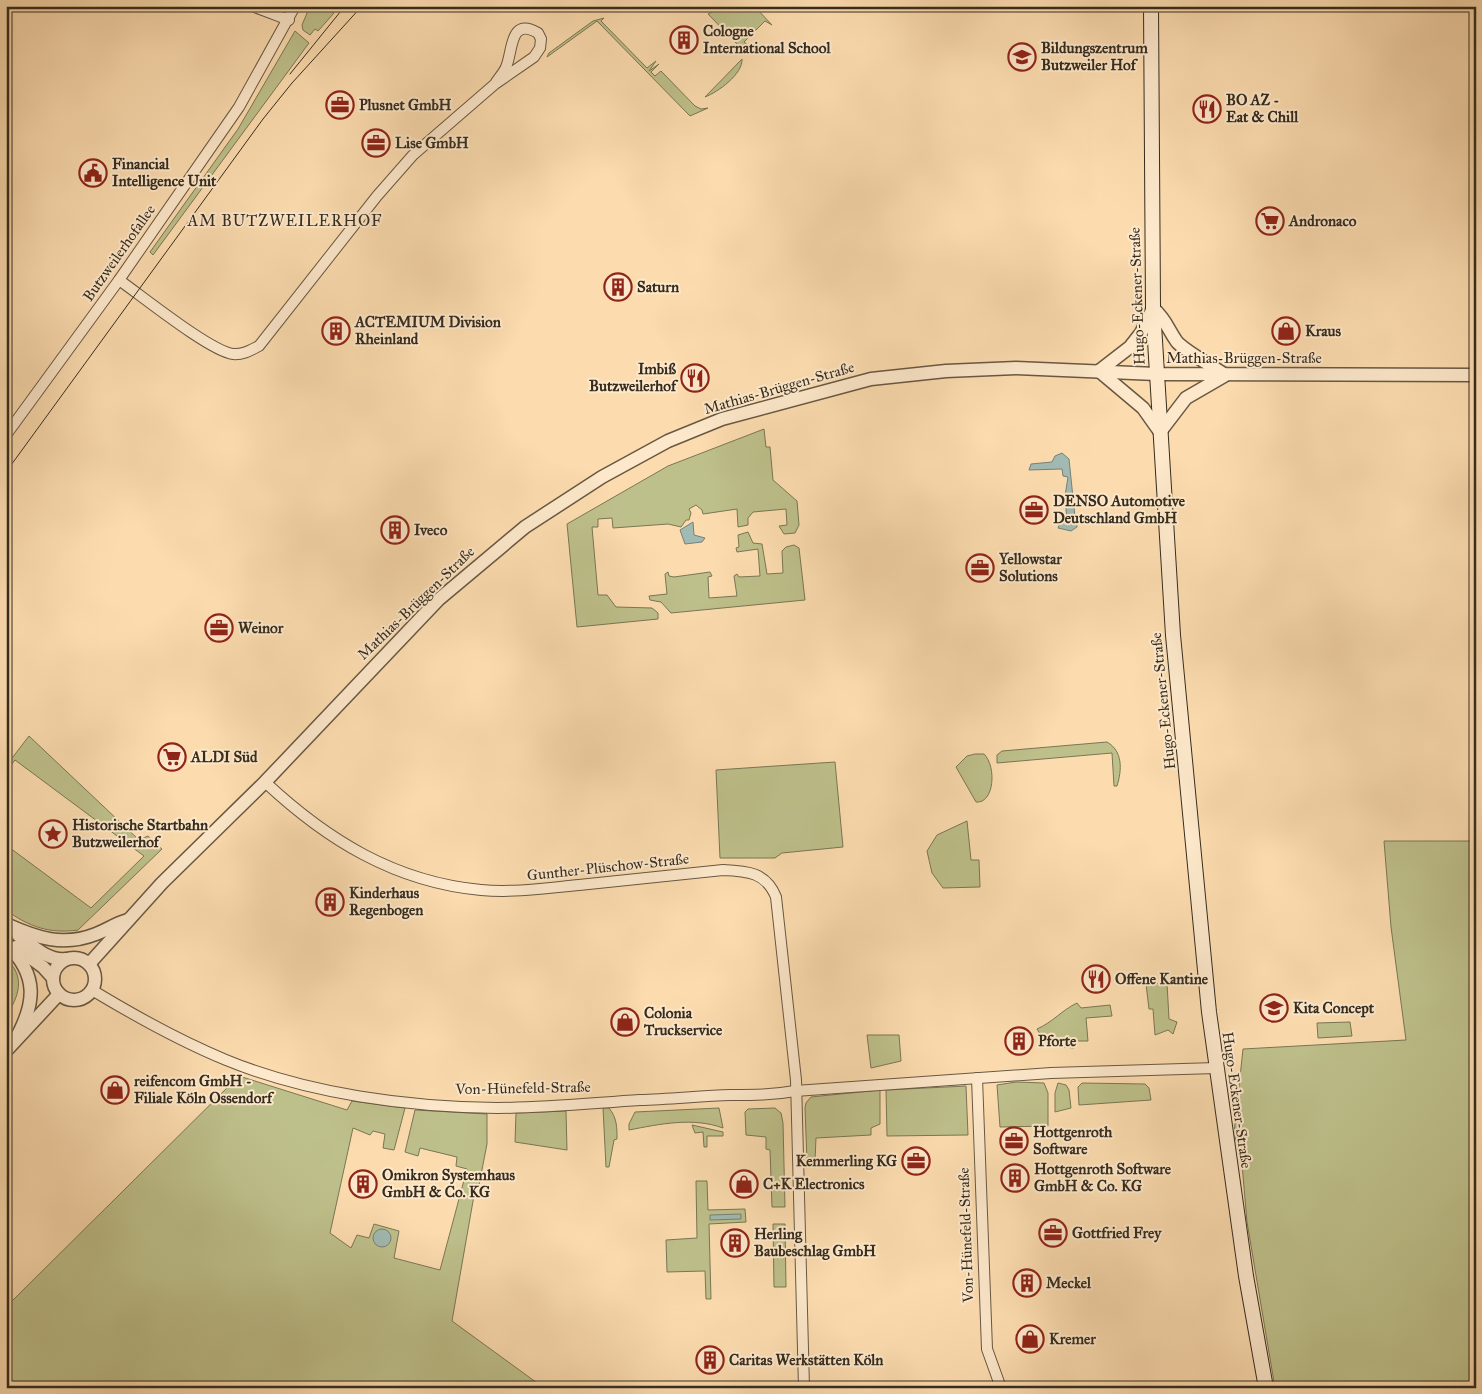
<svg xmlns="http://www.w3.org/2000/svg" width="1482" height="1394" font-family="'IM FELL Great Primer',serif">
<rect width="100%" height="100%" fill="#fcdcaf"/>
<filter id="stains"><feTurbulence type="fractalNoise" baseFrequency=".004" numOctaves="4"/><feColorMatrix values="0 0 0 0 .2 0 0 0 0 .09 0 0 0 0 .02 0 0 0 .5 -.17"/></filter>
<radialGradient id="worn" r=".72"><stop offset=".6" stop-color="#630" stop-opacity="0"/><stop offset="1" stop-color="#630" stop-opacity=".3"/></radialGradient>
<!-- green -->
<g fill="#bec08b" stroke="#7a7654">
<path d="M310,6H318L334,13L318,31L315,29L310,35L303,30L302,25Z"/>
<path d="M724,6H742L748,12L754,6L772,25L765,21L744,42L750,47L739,46L708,14Z"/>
<path d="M604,18L601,21L647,68L656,61L649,71L659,64L651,72L655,76L661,71L695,106L701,109L708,108L690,116L597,21L547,57L549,53L593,21Z"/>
<path d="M295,31L309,43L153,255L150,252L238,129Z"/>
<path d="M742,59C743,74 718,92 705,97Z"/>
<path d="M764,429L766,447H770L773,480L797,501L799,525L795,533L784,534L779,526L787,525L786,509L753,512L748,518V525L738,527L737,509L703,514L702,510L696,505L689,509L691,513L689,520H686L681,527L668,524L613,528L612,518L598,519V527H592L598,595H607L616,607L652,608L658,613V619L577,627L567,524L668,466Z"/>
<path d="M748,532L753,543L762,544L767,574L783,573L782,551L786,547L794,545L799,548L805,600L671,613L661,602L650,600L649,596L667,594L665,574L668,572L669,576L674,577L710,572L712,576L708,577L709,598L737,596L734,576L737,574L739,577L760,576L758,549L737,552L736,548L739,547L738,535Z"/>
<path d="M29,736L139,840L148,836L162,849L78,930C50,934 29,927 6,910V845L91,908L144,856L15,760L6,772V766Z"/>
<path d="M1107,742C1123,751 1122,770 1117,786H1114L1112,753L997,763V755L1002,751Z"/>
<path d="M975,754H984C997,767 994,804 976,802L956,767L967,756Z"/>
<path d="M835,762L843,847L782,853L775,858H720L716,770Z"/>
<path d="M967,821L971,860H979L980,887L943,888L932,873L927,851L937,835Z"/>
<path d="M1384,841H1476V1388H1275L1247,1222L1242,1164L1234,1133L1243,1049L1406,1040L1391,927Z"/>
<path d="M6,959C26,976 19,997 6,1016C6,1001 18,983 6,970Z"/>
<path d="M1167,983L1169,1019L1177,1022L1173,1034L1168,1030L1155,1035L1153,1009H1149L1146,984Z"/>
<path d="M1077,1003L1081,1008L1110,1005L1112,1016L1086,1018L1088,1041H1075L1074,1048C1049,1045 1052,1053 1037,1029C1053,1022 1062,1010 1077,1003Z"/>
<path d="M1350,1022L1352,1036L1318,1038L1317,1023Z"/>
<path d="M867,1035H899L901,1061L871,1068Z"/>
<path d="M239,1076L347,1110L352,1101L405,1108L394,1150L383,1148L385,1134L373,1131L370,1135L353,1128L330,1233L351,1248L357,1235L369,1238L374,1224L399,1231L394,1258L440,1270L467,1169L456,1166L457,1157L420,1148L418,1156L405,1152L415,1110L487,1114V1144L479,1185L476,1184L452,1321L544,1388H6V1307Z"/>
<path d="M1016,1082L1044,1083L1048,1093V1126L1000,1127L997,1085Z"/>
<path d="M1058,1083L1066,1085L1069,1090L1071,1108L1055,1112V1093Z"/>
<path d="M1082,1083L1145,1084L1149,1088L1151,1100L1079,1105L1078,1087Z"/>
<path d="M966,1086L968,1135L887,1136L886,1090Z"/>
<path d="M880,1090V1124L871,1128V1135L816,1138L815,1161H807L805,1108L806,1103L811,1097Z"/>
<path d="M603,1108H609C617,1118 617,1127 617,1139L614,1140L609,1167H606Z"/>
<path d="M719,1108L723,1128C693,1117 660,1124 629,1130V1124L635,1112Z"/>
<path d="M775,1108L781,1113L783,1123L785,1207H772L770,1150L766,1149V1137L746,1135L745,1112L748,1109Z"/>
<path d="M566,1111L567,1150L515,1142L516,1113Z"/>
<path d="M692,1125L723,1132V1136H707V1147H704L703,1132L695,1133Z"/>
<path d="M696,1181H707L708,1210L745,1209L746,1222L709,1224L711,1299H706L705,1271L667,1272L666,1240L697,1238Z"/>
<path d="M773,1224H785L786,1287H774Z"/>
</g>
<!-- water -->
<g fill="#a1bab3" stroke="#768177">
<path d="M1062,453L1069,459L1075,517L1077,519V527L1071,531L1058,528L1060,523L1067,522L1065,496L1068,477L1063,476L1062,469L1029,470L1031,464L1052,462L1055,456Z"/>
<path d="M693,522L694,535L705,538L702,542L685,544L680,530Z"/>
<path d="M741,1214V1219L710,1220V1215Z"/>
<circle cx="382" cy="1238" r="9"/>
</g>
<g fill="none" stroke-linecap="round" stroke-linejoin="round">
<!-- minor casing -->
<g stroke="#685842" stroke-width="12">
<g id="minor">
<path d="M252,6L289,20"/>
<path d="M119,280C142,296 210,351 233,354C243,355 251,350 259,346L377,196L413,155L495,84L534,57L540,48L541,39L538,33C509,16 513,52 506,67C504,73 498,78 495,84"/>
<path d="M6,435L119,280L239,107L295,6"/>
<path d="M265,782C327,840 395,882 481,890C514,893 547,888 579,885C627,880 675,875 723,870C747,871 766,872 776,897L796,1080L804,1388"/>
<path d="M92,990C135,1016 180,1041 226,1060C309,1094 408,1107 497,1108C545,1108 593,1103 640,1100C671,1099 701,1096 731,1095C753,1095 773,1095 795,1091L1051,1073L1216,1068"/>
<path d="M977,1078L987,1349L1001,1388"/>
</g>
</g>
<!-- tertiary casing -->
<g stroke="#685842" stroke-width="15">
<g id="tertiary">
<path d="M1099,371L1130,347L1141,333L1153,308C1167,321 1167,328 1177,342C1186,352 1213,366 1225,375"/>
<path d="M1099,371L1143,408L1160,432L1186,398L1224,376"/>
<path d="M6,924C37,938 63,947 96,934C109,929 114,924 128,920"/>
<path d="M18,935C32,945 47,961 66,959"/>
<path d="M6,944C39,975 36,1004 14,1042"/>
<path d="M16,947L43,967L53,978"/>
<circle cx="74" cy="979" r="21"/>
<path d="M89,964L162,883L265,782L438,600L525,527L602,477L668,441L722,419L871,379L946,371L1016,368L1156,374L1476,375"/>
<path d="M6,1051L59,994"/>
</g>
</g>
<!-- secondary casing -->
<g stroke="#362c1e" stroke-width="16">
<path id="secondary" d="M1151,6L1153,308L1173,635L1209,1012L1246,1276L1266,1388"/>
</g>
<!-- minor -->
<use href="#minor" stroke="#fde8cb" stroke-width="10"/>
<!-- tertiary -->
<use href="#tertiary" stroke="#fde8cb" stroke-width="12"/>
<!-- secondary -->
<use href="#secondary" stroke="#fde8cb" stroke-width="14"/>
<!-- tram -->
<g stroke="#362c1e" stroke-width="1">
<path d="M290,74L345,6"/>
<path d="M6,472L263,119L292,83L362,6"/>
</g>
</g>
<!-- icons -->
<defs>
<g id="building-ring" transform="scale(1.4375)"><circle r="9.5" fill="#fde8cb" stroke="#8f2418" stroke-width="1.5"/><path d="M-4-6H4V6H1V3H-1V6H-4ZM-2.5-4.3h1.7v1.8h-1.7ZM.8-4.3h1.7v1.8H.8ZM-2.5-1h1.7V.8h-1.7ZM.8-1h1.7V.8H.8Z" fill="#8f2418"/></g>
<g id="school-ring" transform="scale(1.4375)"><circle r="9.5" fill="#fde8cb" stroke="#8f2418" stroke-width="1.5"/><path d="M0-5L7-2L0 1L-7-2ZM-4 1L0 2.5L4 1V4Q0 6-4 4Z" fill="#8f2418"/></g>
<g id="office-ring" transform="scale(1.4375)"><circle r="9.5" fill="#fde8cb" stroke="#8f2418" stroke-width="1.5"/><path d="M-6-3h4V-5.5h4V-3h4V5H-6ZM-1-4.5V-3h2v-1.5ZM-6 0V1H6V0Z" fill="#8f2418"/></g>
<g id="restaurant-ring" transform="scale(1.4375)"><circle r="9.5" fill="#fde8cb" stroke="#8f2418" stroke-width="1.5"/><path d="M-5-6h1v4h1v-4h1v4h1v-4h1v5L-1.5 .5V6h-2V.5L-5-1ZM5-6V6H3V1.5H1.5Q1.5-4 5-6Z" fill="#8f2418"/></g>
<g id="civic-ring" transform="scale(1.4375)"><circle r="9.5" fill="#fde8cb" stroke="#8f2418" stroke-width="1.5"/><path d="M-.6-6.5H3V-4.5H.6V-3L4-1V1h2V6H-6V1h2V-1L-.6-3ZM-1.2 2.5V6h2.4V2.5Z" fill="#8f2418"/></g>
<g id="supermarket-ring" transform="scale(1.4375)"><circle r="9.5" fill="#fde8cb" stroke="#8f2418" stroke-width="1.5"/><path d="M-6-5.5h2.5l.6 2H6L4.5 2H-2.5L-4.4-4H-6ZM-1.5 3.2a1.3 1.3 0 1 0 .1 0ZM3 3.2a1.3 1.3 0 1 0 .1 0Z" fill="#8f2418"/></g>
<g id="shop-ring" transform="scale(1.4375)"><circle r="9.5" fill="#fde8cb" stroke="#8f2418" stroke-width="1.5"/><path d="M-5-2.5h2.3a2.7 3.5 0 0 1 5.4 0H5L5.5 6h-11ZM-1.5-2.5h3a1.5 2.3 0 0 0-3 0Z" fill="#8f2418"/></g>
<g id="sight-ring" transform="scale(1.4375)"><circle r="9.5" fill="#fde8cb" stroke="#8f2418" stroke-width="1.5"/><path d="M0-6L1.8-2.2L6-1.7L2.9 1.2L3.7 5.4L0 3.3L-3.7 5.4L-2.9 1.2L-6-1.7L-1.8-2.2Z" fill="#8f2418"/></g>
</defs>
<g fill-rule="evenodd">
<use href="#building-ring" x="684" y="40"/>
<use href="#school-ring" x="1022" y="57"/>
<use href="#office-ring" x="340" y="105"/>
<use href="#restaurant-ring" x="1207" y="109"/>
<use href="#office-ring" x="376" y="143"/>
<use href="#civic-ring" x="93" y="173"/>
<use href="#supermarket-ring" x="1270" y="221"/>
<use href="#building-ring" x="618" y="287"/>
<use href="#building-ring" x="336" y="331"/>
<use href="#shop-ring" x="1286" y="331"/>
<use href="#restaurant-ring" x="695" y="378"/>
<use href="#office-ring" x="1034" y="510"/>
<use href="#building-ring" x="395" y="530"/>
<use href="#office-ring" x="980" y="568"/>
<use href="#office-ring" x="219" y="628"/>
<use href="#supermarket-ring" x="172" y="757"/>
<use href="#sight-ring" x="53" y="834"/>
<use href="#building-ring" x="330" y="902"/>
<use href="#restaurant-ring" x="1096" y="979"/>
<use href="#school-ring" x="1274" y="1008"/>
<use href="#shop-ring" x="625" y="1022"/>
<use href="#building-ring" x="1019" y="1041"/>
<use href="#shop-ring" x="115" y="1090"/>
<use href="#office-ring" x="1014" y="1141"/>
<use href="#office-ring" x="916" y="1161"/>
<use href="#building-ring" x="1015" y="1178"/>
<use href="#building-ring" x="363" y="1184"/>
<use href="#shop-ring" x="744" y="1184"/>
<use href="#office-ring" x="1053" y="1233"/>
<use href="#building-ring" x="735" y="1243"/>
<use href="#building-ring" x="1027" y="1283"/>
<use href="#shop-ring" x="1030" y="1339"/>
<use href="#building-ring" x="710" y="1360"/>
</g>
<g text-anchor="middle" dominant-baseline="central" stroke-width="4" stroke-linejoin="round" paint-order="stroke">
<!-- poi labels -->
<g font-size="15" font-weight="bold" fill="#362c1e" stroke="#fde8cb" text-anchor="start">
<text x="703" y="31">Cologne<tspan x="703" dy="17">International School</tspan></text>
<text x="1041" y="48">Bildungszentrum<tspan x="1041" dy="17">Butzweiler Hof</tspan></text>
<text x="1226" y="100">BO AZ -<tspan x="1226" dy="17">Eat &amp; Chill</tspan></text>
<text x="359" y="105">Plusnet GmbH</text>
<text x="395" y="143">Lise GmbH</text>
<text x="112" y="164">Financial<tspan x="112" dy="17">Intelligence Unit</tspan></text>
<text x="1289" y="221">Andronaco</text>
<text x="637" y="287">Saturn</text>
<text x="355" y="322">ACTEMIUM Division<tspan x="355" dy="17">Rheinland</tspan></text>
<text x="1305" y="331">Kraus</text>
<text x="676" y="369" text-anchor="end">Imbiß<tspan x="676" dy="17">Butzweilerhof</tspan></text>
<text x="1053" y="501">DENSO Automotive<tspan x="1053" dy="17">Deutschland GmbH</tspan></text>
<text x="414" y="530">Iveco</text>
<text x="999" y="559">Yellowstar<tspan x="999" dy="17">Solutions</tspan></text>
<text x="238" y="628">Weinor</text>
<text x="191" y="757">ALDI Süd</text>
<text x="72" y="825">Historische Startbahn<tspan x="72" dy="17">Butzweilerhof</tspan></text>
<text x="349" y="893">Kinderhaus<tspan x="349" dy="17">Regenbogen</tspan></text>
<text x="1115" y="979">Offene Kantine</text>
<text x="1293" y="1008">Kita Concept</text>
<text x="644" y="1013">Colonia<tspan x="644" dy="17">Truckservice</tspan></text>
<text x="1038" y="1041">Pforte</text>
<text x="134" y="1081">reifencom GmbH -<tspan x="134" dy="17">Filiale Köln Ossendorf</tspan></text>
<text x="1033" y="1132">Hottgenroth<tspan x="1033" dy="17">Software</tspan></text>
<text x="897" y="1161" text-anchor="end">Kemmerling KG</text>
<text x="1034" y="1169">Hottgenroth Software<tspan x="1034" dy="17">GmbH &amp; Co. KG</tspan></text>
<text x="382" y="1175">Omikron Systemhaus<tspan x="382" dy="17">GmbH &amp; Co. KG</tspan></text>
<text x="763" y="1184">C+K Electronics</text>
<text x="1072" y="1233">Gottfried Frey</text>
<text x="754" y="1234">Herling<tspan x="754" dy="17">Baubeschlag GmbH</tspan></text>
<text x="1046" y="1283">Meckel</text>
<text x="1049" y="1339">Kremer</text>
<text x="729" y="1360">Caritas Werkstätten Köln</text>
</g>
<!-- street labels -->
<g font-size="15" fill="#362c1e" stroke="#fde8cb">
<text transform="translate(119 253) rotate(-55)">Butzweilerhofallee</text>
<text transform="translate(1137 296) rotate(-92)">Hugo-Eckener-Straße</text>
<text x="1244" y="358">Mathias-Brüggen-Straße</text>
<text transform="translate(779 388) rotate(-16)">Mathias-Brüggen-Straße</text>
<text transform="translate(416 603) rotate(-44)">Mathias-Brüggen-Straße</text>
<text transform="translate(1163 701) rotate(-96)">Hugo-Eckener-Straße</text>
<text transform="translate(608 867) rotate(-6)">Gunther-Plüschow-Straße</text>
<text transform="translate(523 1088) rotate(-1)">Von-Hünefeld-Straße</text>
<text transform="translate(1237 1100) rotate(82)">Hugo-Eckener-Straße</text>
<text transform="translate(966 1235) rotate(-92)">Von-Hünefeld-Straße</text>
</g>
<!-- neighbourhood labels -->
<g font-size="16" letter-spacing="1" fill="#362c1e" stroke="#fde8cb">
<text x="285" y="220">AM BUTZWEILERHOF</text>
</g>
</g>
<!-- margin -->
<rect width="1482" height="1394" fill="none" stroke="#fcdcaf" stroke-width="25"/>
<rect x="8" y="8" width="1467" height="1379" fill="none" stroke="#362c1e" stroke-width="2.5"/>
<rect x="12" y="12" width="1457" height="1369" fill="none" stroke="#362c1e"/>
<rect width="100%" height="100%" filter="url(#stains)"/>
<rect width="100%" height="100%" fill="url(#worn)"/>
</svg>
